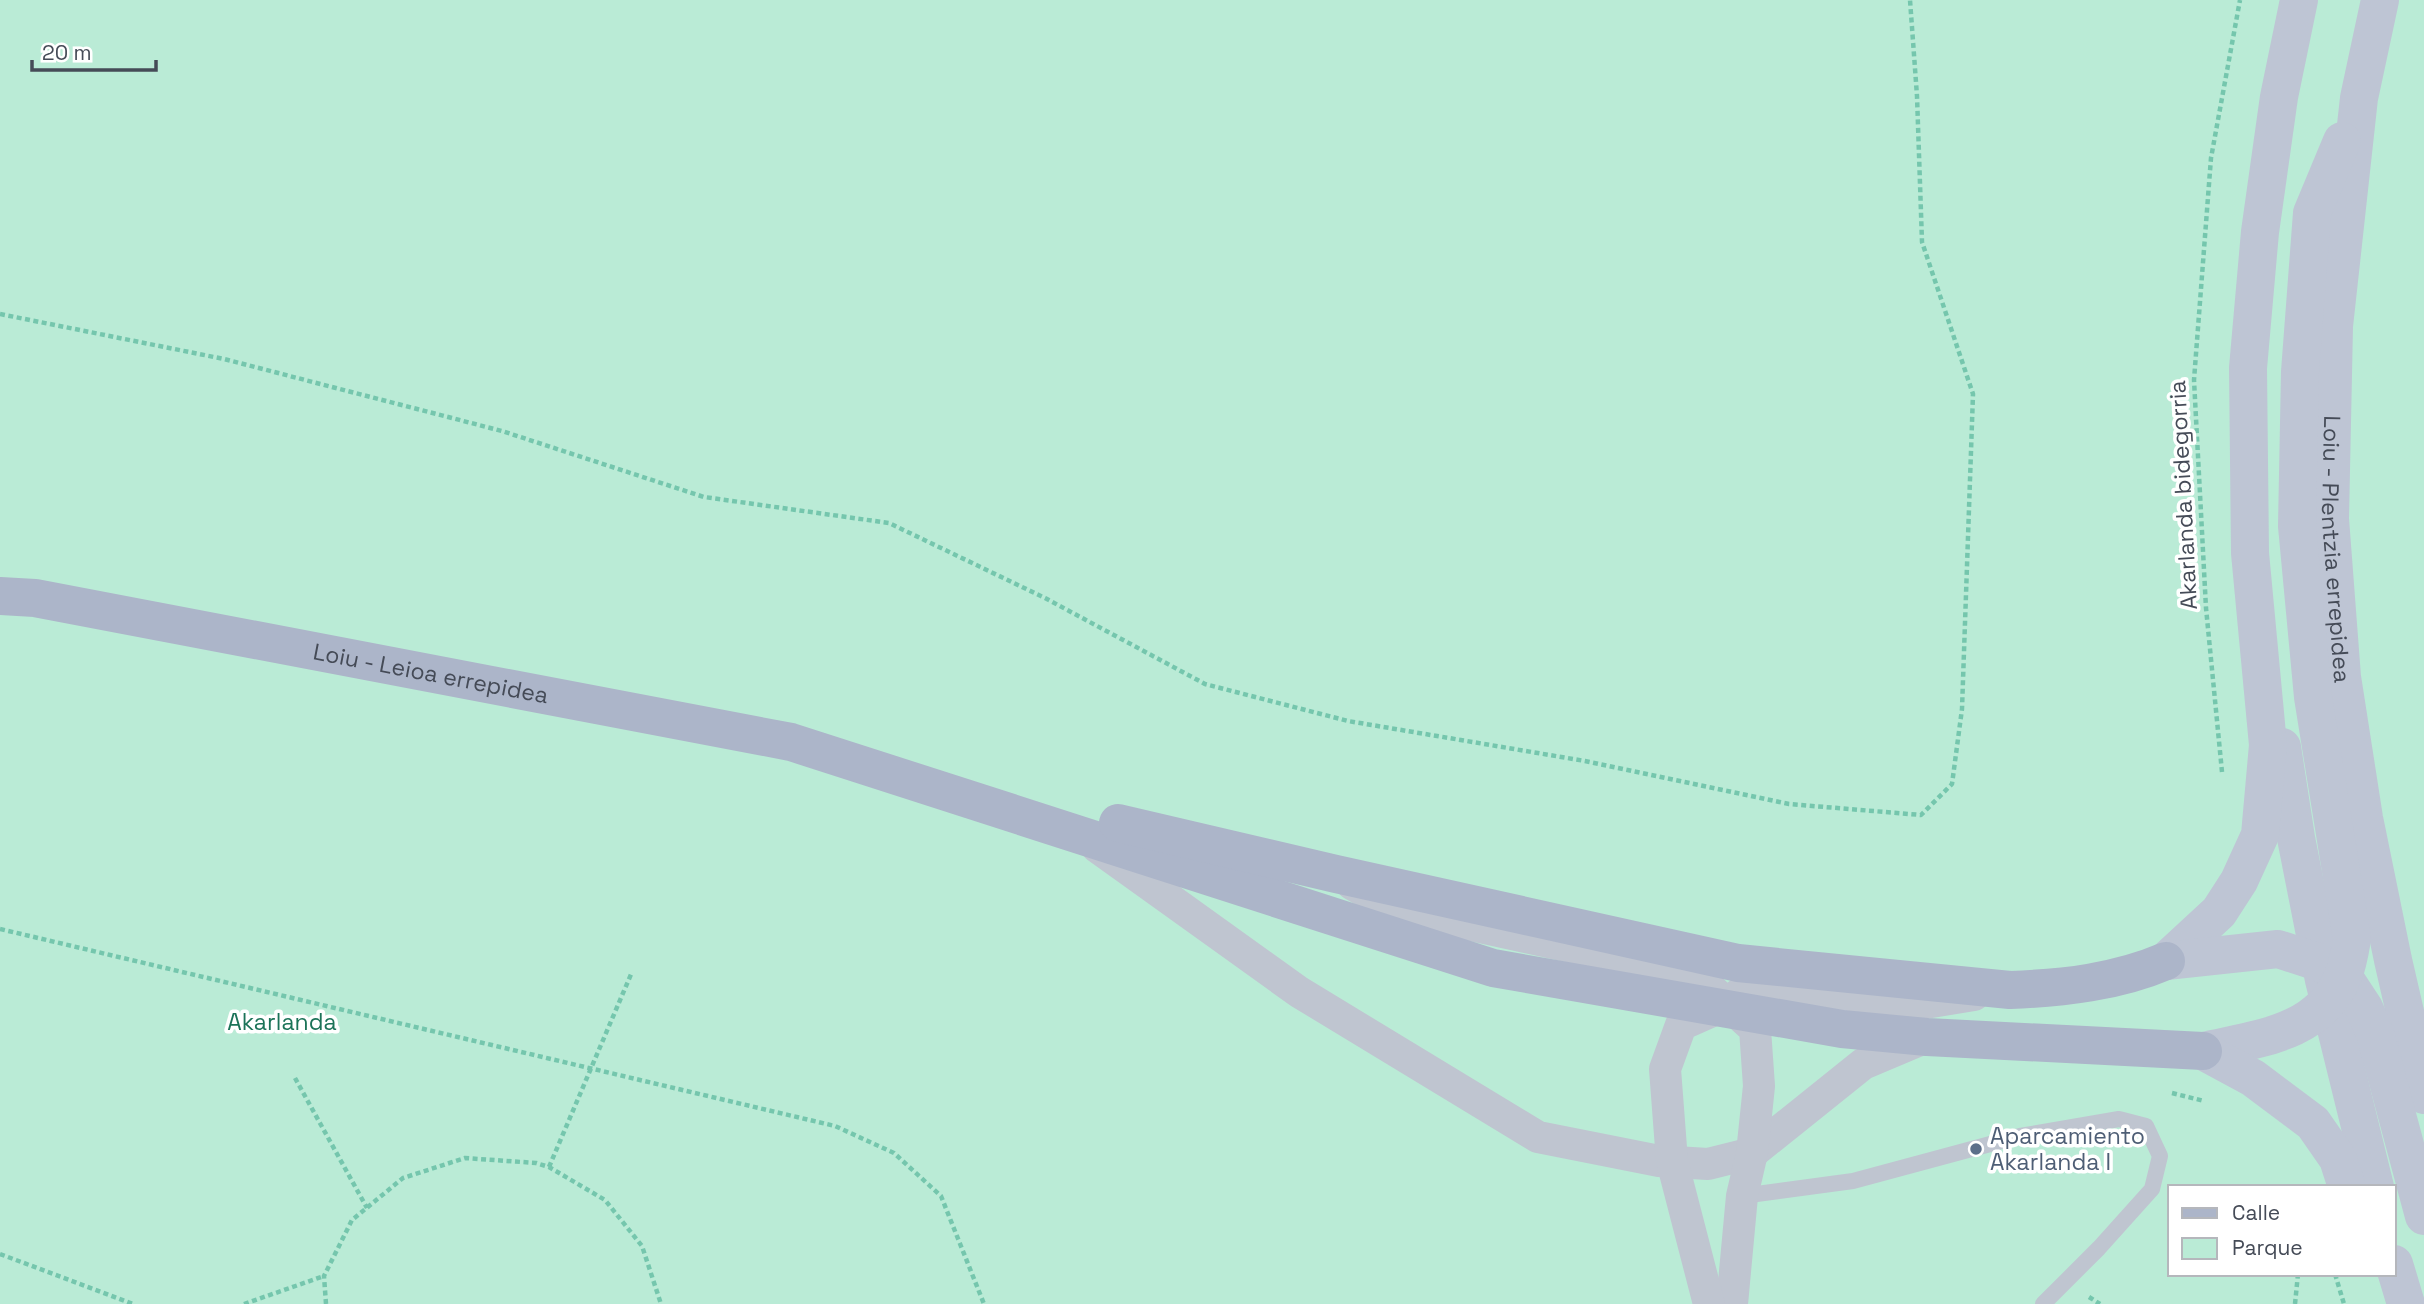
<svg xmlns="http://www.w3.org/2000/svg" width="2424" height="1304" font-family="'Space Grotesk',sans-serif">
<rect width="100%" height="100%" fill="#eeeceb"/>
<!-- green -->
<path fill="#baebd6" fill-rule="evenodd" d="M0,0H2424V1304H0ZM2170,1187H2394V1274H2170Z"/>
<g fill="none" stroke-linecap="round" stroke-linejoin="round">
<!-- path -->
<g stroke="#75c6ad" stroke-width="4.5" stroke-dasharray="5 3.5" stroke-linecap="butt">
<path d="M0,314L224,359L502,431L704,497L889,523L1045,598L1205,684L1348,721L1585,761L1789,804L1921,815L1952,784L1962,709L1973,394L1922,242L1917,96L1910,0"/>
<path d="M2222,772L2206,608L2194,380L2211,158L2240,0"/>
<path d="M0,929L835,1126L894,1153L941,1196L984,1304"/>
<path d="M295,1078L367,1208"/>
<path d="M2172,1093L2204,1101"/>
<path d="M549,1167L632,972"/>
<path d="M0,1254L133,1304"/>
<path d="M2335,1274L2344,1304"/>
<path d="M2089,1297L2100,1304"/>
<path d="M244,1304L324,1276"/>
<path d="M326,1304L324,1276L352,1220L403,1178L465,1158L536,1163L549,1167L605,1200L642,1246L661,1304"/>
<path d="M2295,1304L2298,1274"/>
</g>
<!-- service -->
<path stroke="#bfc5d0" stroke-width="16" d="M1742,1196L1853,1181L2020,1136L2119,1119L2146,1126L2160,1156L2152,1189L2099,1248L2043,1304"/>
<!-- minor -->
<g stroke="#bfc5d0" stroke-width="32">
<path d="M1097,847L1299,992L1538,1137L1659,1161L1708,1164L1752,1153L1863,1064L1927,1037"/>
<path d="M1352,884L1394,908L1694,974L1755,1029L1759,1086L1752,1153L1742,1196L1732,1304"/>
<path d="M1709,1304L1672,1161L1665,1069L1681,1025L1726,1005L1745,989L1919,1004L1974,995"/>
</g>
<!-- secondary -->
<g stroke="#bec5d4" stroke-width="38">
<path id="s1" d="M2380,0L2359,98L2334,326L2330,519L2342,677L2364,818L2393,960L2424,1095"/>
<path d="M2282,747L2296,838L2324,980L2375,1187"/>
<path d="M2166,961L2219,912L2239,881L2260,835L2268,745L2250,553L2248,368L2260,232L2279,97L2299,0"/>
<path d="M2166,961L2278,949L2321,963L2343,976L2364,1008L2375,1033L2424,1216"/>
<path d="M2203,1051C2256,1039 2320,1034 2343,976C2348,964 2350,951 2352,939L2313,697L2297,526L2300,372L2312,213L2342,141"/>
<path d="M2203,1051L2253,1078L2313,1123L2338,1159L2347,1187"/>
<path d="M2394,1264L2406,1304"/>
</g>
<!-- primary -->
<g stroke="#acb5c9" stroke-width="38">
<path id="s2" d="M0,596L35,598L791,742L1493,968L1842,1029L1927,1037L2203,1051"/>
<path d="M1118,823L1336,874L1738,963L2010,990C2063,988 2117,982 2166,961"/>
</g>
</g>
<!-- markers -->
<circle fill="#5c6f8a" stroke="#fff" stroke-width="2.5" cx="1976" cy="1149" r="7"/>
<g text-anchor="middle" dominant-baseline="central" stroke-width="7" stroke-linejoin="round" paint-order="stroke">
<!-- street labels -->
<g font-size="23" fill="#454b57" stroke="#fff">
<text transform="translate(2183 495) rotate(-93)">Akarlanda bidegorria</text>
<text stroke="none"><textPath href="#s1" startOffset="553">Loiu - Plentzia errepidea</textPath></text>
<text stroke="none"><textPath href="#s2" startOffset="438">Loiu - Leioa errepidea</textPath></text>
</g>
<!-- park labels -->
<g font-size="23" fill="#1b7358" stroke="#fff">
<text x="282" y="1022">Akarlanda</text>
</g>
<!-- service labels -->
<g font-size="23" fill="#4e5e75" stroke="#fff" text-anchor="start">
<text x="1990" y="1136">Aparcamiento<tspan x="1990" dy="26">Akarlanda I</tspan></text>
</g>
</g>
<!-- legend -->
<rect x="2168" y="1185" width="228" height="91" fill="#ffffff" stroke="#b5b7bc" stroke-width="2"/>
<rect x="2182" y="1208" width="35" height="10" fill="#acb5c9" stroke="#b5b7bc" stroke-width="2"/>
<text x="2232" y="1220" font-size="21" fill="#454b57">Calle</text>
<rect x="2182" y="1238" width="35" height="21" fill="#baebd6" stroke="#b5b7bc" stroke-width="2"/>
<text x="2232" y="1255" font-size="21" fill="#454b57">Parque</text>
<!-- scale -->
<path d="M32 60v10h124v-10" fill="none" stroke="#454b57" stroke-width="3.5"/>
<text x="42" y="60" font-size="21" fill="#454b57" stroke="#ffffff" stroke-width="5" paint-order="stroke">20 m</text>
</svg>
